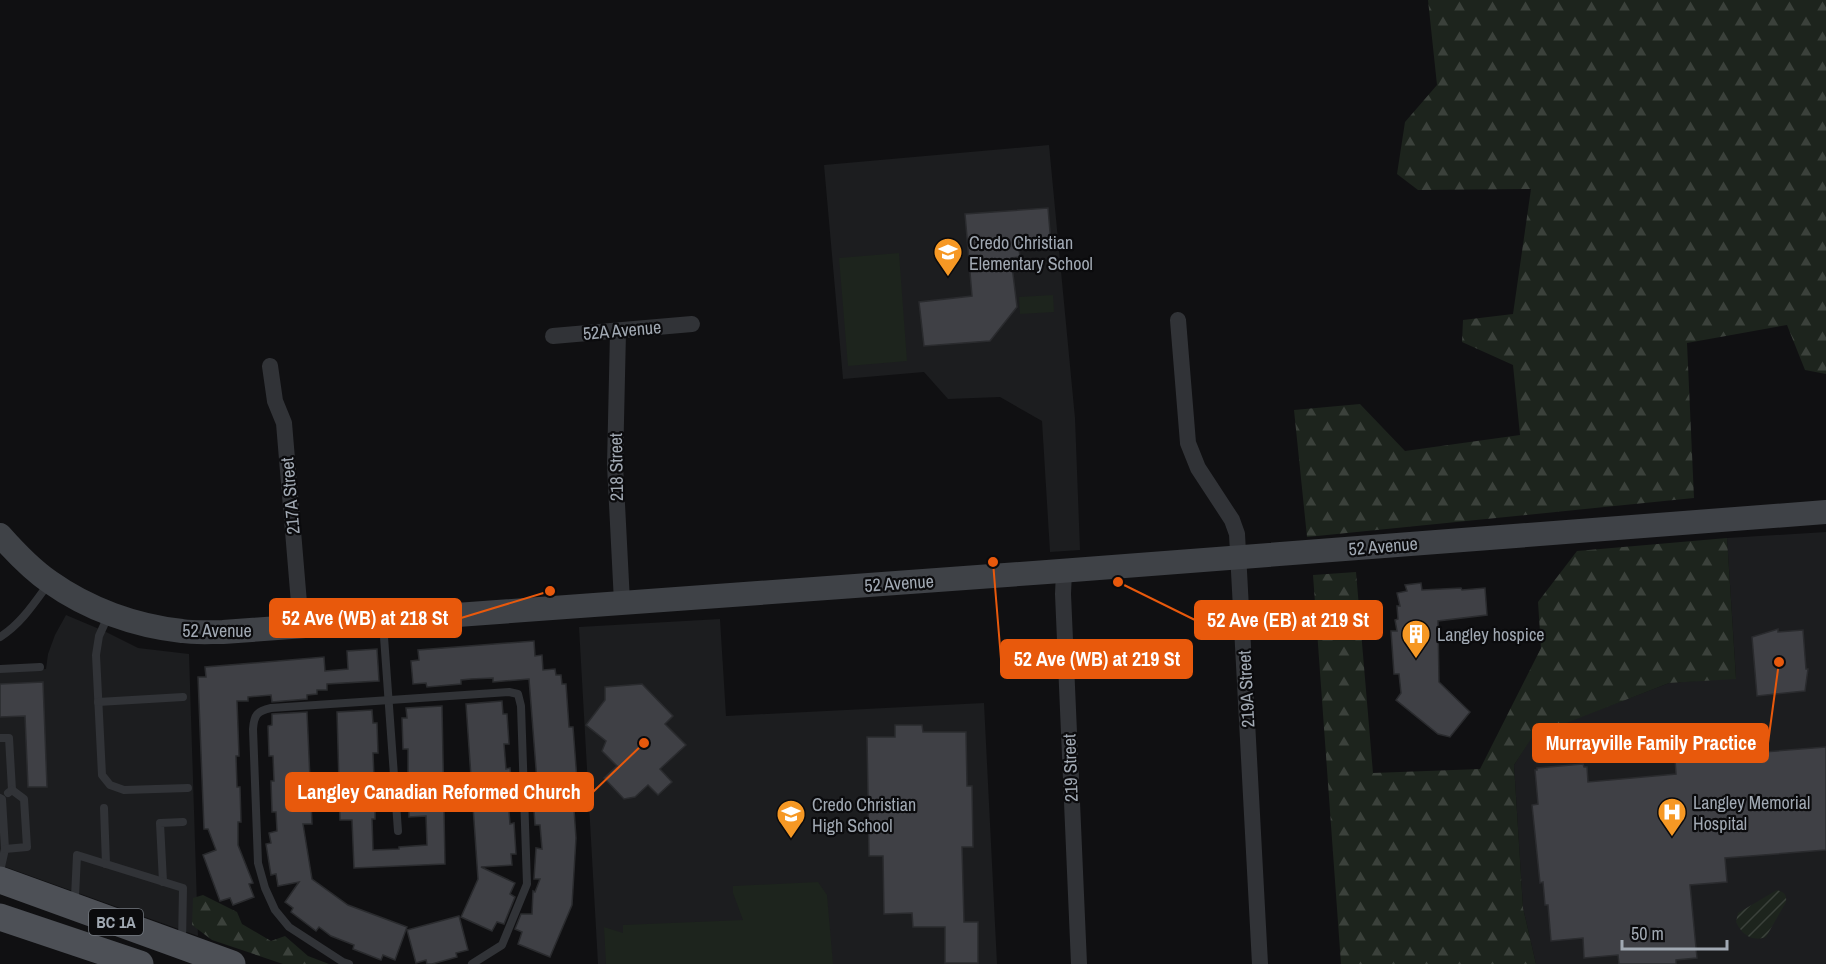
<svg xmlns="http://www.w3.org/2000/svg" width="1826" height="964" font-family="'Archivo Narrow',sans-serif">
<defs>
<pattern id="forest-firs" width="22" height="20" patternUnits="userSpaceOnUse" patternTransform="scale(1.5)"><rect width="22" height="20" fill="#1d241d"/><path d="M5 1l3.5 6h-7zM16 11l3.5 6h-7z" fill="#3b413b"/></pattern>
<pattern id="garden-furrows" width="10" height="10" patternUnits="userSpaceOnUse" patternTransform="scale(1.5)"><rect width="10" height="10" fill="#1d241d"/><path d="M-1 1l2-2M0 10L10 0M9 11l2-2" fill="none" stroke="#3b413b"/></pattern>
</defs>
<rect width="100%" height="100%" fill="#101012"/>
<!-- built -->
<g fill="#1c1d1f">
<path d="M1049,145L1075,418L1080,550L1050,552L1042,421L1000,397L948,399L924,372L843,379L824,165Z"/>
<path d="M1826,532V964H1536L1523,908L1514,765L1533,735L1669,683L1736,678L1727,538Z"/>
<path d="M66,615L104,631L138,648L189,654L198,936L0,865V672L46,669L48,654L55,635Z"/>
<path d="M720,619L726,716L984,703L997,964H598L579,627Z"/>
</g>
<!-- forest -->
<g fill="url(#forest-firs)">
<path d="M1428,0H1826V374L1805,370L1787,325L1687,343L1694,498L1307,537L1294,410L1360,404L1405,451L1520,435L1513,365L1462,342L1463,320L1513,314L1531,189L1418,190L1397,174L1405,122L1437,85Z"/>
<path d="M1727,538L1736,679L1669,683L1533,736L1514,765L1523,908L1536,964H1341L1313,575L1356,572L1373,773L1480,769L1541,648L1538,602L1577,551Z"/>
<path d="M203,895L237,912L242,924L271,941L285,936L308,956L329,964H283L212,940L192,925L193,898Z"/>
</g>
<!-- park -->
<g fill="#1d241d">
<path d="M899,253L907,361L848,366L839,258Z"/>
<path d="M1053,295L1054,312L1020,314L1019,297Z"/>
<path d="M818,882L827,895L833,964H606L604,927L623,933V925L743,920L733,893V886Z"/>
</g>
<!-- garden -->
<path fill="url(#garden-furrows)" d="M1777,890C1784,892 1787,895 1786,902L1766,937C1752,942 1742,935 1736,922L1738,913Z"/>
<!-- building -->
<g fill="#3f4045" stroke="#2a2b2e" stroke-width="1.5">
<path d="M1048,208L1051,244L1019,248L1020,257L1011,258L1017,307L990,341L924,346L919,302L972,296L965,214Z"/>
<path d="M1421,583L1422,590L1461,588L1462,590L1485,588L1487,615L1438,621L1439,682L1470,712L1450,737L1438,734L1396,700L1401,693L1399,674H1394L1391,631H1397L1395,620L1398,619L1397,606H1400L1397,593L1407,591L1405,585Z"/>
<path d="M1778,629V632L1803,630L1806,669H1808L1805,691L1757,696L1752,637Z"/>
<path d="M534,641L535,656L542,655L543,670L555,669L556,675H561L562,684H566L569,727H573L577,780L572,781L576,838L572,905L550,957L518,944L522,932L515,929L521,914H532L533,891L535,892L540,879H534L536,848L542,849L540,825H535L533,795L538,794L529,679L493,682V678L471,679L461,680V684L427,687L426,683L413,684L411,661L419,660L418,650Z"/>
<path d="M377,649L379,681L327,684V690H317V694L307,695V699L272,702L271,695L248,697V701H237L239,756H236L237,787H240L241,822H238V845L253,883L249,884L254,897L233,905L230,898L220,901L203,855L216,850L208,829H204L198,677H206L205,667L324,657L325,671L348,669L347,651Z"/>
<path d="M43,682L47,787H28L25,716L0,717V684Z"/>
<path d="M642,684L673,716L665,724L686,745L660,769L672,782L658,795L648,785L635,797L624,799L604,778L617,766L602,751L606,741L586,725L605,700V687Z"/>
<path d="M502,701L503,714H507L509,744H504L506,769L510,768L513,799H508L510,824L514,823L516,854H511L512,865L481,867L515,883L510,894L515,897L504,924L497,922L492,931L461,917L478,879L466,704Z"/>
<path d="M442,706L445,864L354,868L352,820H340L337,712L372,710L373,723H377L378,753H373L374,778H379L380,808L375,809V819H372L373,850L399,849V847L427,845L426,816L409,817V804H405L404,774L408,773V749H403L402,718H407L406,708Z"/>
<path d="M307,712L312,824H303L312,879L348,905L407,927L395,960L383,955L381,960L353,949L354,945L331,936L319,927L316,931L291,912L293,908L285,902L299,882L278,886L276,874L271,875L266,844L271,843L269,833L277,831L276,812H272L271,781H274L273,756H269L268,726L272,725V714Z"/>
<path d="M895,725H922L923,732H966L967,786H972L973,847H962L964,922H978V963H945V927H913L912,913L884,914L883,856H869L867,737H895Z"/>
<path d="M1826,747V850L1725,858L1727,882L1690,885L1697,958L1676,960V964H1619L1618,955L1584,958L1583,938L1551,941L1548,905H1545L1543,882L1540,883L1532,805L1538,804L1535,770H1537V768L1583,764L1584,767H1587L1588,782L1676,774L1675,759Z"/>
<path d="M459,916L468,950L456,953L457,957L432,964H427L426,960L416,963L407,930Z"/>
</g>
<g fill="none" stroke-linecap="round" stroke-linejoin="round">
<!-- lane -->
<g stroke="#313337" stroke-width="8">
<path d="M109,614L99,636L96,655L102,775L110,785L124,790L188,788"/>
<path d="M383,623L398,831"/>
<path d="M0,637C21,624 35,602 49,583"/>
<path d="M0,669L40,667"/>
<path d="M98,702L183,697"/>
<path d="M0,738H9L12,790L8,793"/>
<path d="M0,798L2,799L5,849L0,871"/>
<path d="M104,808L106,864"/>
<path d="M5,849L27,847L24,799L12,790"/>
<path d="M163,882L160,823L183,822"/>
<path d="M73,903L75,897L77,855L183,888L182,943"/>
<path d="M349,964L343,962L289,927L275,910L265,888L258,863L253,729C254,715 257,711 271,708L509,692L518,694L521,706L527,884L502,945L472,964"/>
</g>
<!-- street -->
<g stroke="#313337" stroke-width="16">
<path d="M1178,320L1188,443L1198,468L1232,520L1237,534L1260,964"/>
<path d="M618,332L615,465L622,602"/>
<path d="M553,336L692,324"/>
<path d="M270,366L275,401L284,423L301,627"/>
<path d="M1064,571L1063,594L1079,964"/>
</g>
<!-- secondary -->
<path stroke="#3f4247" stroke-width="24" d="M0,535C15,552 31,569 50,582C88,609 135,626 182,631C195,633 209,632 223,632L1047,572L1826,512"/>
<!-- primary -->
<g stroke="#4d5056" stroke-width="27">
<path d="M0,880L232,964"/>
<path d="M0,917L140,964"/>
</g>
</g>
<!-- icons -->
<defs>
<g id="school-pin" transform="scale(1.5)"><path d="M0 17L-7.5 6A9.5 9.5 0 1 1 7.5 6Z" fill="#f69824" stroke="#0b0b0d"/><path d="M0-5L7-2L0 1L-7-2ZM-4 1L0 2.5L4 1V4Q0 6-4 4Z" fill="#fff"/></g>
<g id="building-pin" transform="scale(1.5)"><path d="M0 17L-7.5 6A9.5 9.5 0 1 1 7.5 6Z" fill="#f69824" stroke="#0b0b0d"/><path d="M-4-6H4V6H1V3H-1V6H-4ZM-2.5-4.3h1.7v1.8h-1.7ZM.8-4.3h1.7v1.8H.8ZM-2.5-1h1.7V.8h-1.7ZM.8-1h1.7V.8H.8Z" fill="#fff"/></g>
<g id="hospital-pin" transform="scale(1.5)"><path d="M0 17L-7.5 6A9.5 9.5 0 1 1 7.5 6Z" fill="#f69824" stroke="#0b0b0d"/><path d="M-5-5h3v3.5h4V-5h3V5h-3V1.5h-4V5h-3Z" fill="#fff"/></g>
</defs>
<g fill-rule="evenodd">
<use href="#school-pin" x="948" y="252"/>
<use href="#building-pin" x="1416" y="634"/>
<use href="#hospital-pin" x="1672" y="812"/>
<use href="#school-pin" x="791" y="814"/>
</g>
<g text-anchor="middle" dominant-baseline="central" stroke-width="4.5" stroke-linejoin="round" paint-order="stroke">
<!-- shield labels -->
<rect fill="#0b0b0d" stroke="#747a81" stroke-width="1.5" x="89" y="909" width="54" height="26" rx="4.5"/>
<g font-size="16" font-weight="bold" fill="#a1a9b3">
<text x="116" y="922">BC 1A</text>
</g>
<!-- poi labels -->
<g font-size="18" fill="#a1a9b3" stroke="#0b0b0d" text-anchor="start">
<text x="969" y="242">Credo Christian<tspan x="969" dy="21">Elementary School</tspan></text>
<text x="1437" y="634">Langley hospice</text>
<text x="1693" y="802">Langley Memorial<tspan x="1693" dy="21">Hospital</tspan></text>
<text x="812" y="804">Credo Christian<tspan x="812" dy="21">High School</tspan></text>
</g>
<!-- street labels -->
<g font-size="18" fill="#a1a9b3" stroke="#0b0b0d">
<text transform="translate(622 330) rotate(-5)">52A Avenue</text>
<text transform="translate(616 467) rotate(-91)">218 Street</text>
<text transform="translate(290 496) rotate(-95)">217A Street</text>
<text transform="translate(1383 546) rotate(-5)">52 Avenue</text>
<text transform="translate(899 583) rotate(-4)">52 Avenue</text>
<text x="217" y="630">52 Avenue</text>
<text transform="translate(1246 689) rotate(-93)">219A Street</text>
<text transform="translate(1070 768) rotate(-92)">219 Street</text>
</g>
</g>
<!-- callouts -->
<path fill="none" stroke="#e8590c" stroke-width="2" d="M550 591L461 618M1118 582L1195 620M993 562L1001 659M1779 662L1768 743M644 743L593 792"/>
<g fill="#e8590c" stroke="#0b0b0d" stroke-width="2">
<circle cx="550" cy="591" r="6"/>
<circle cx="1118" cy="582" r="6"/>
<circle cx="993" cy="562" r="6"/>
<circle cx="1779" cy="662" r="6"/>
<circle cx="644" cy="743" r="6"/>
</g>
<g fill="#e8590c" stroke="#e8590c" stroke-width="2">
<rect x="270" y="599" width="191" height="38" rx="6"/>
<rect x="1195" y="601" width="187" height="38" rx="6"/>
<rect x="1001" y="640" width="191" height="38" rx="6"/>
<rect x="1533" y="724" width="235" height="38" rx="6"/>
<rect x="286" y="773" width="307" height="38" rx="6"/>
</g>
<g font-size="20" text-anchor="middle" font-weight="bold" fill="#fff">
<text x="365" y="625">52 Ave (WB) at 218 St</text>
<text x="1288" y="627">52 Ave (EB) at 219 St</text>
<text x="1097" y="666">52 Ave (WB) at 219 St</text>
<text x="1651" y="750">Murrayville Family Practice</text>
<text x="439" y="799">Langley Canadian Reformed Church</text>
</g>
<!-- scale -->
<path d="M1622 940v9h105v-9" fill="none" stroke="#a1a9b3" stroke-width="3"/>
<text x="1631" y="940" font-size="18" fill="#a1a9b3" stroke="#0b0b0d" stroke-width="4.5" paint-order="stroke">50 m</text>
</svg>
